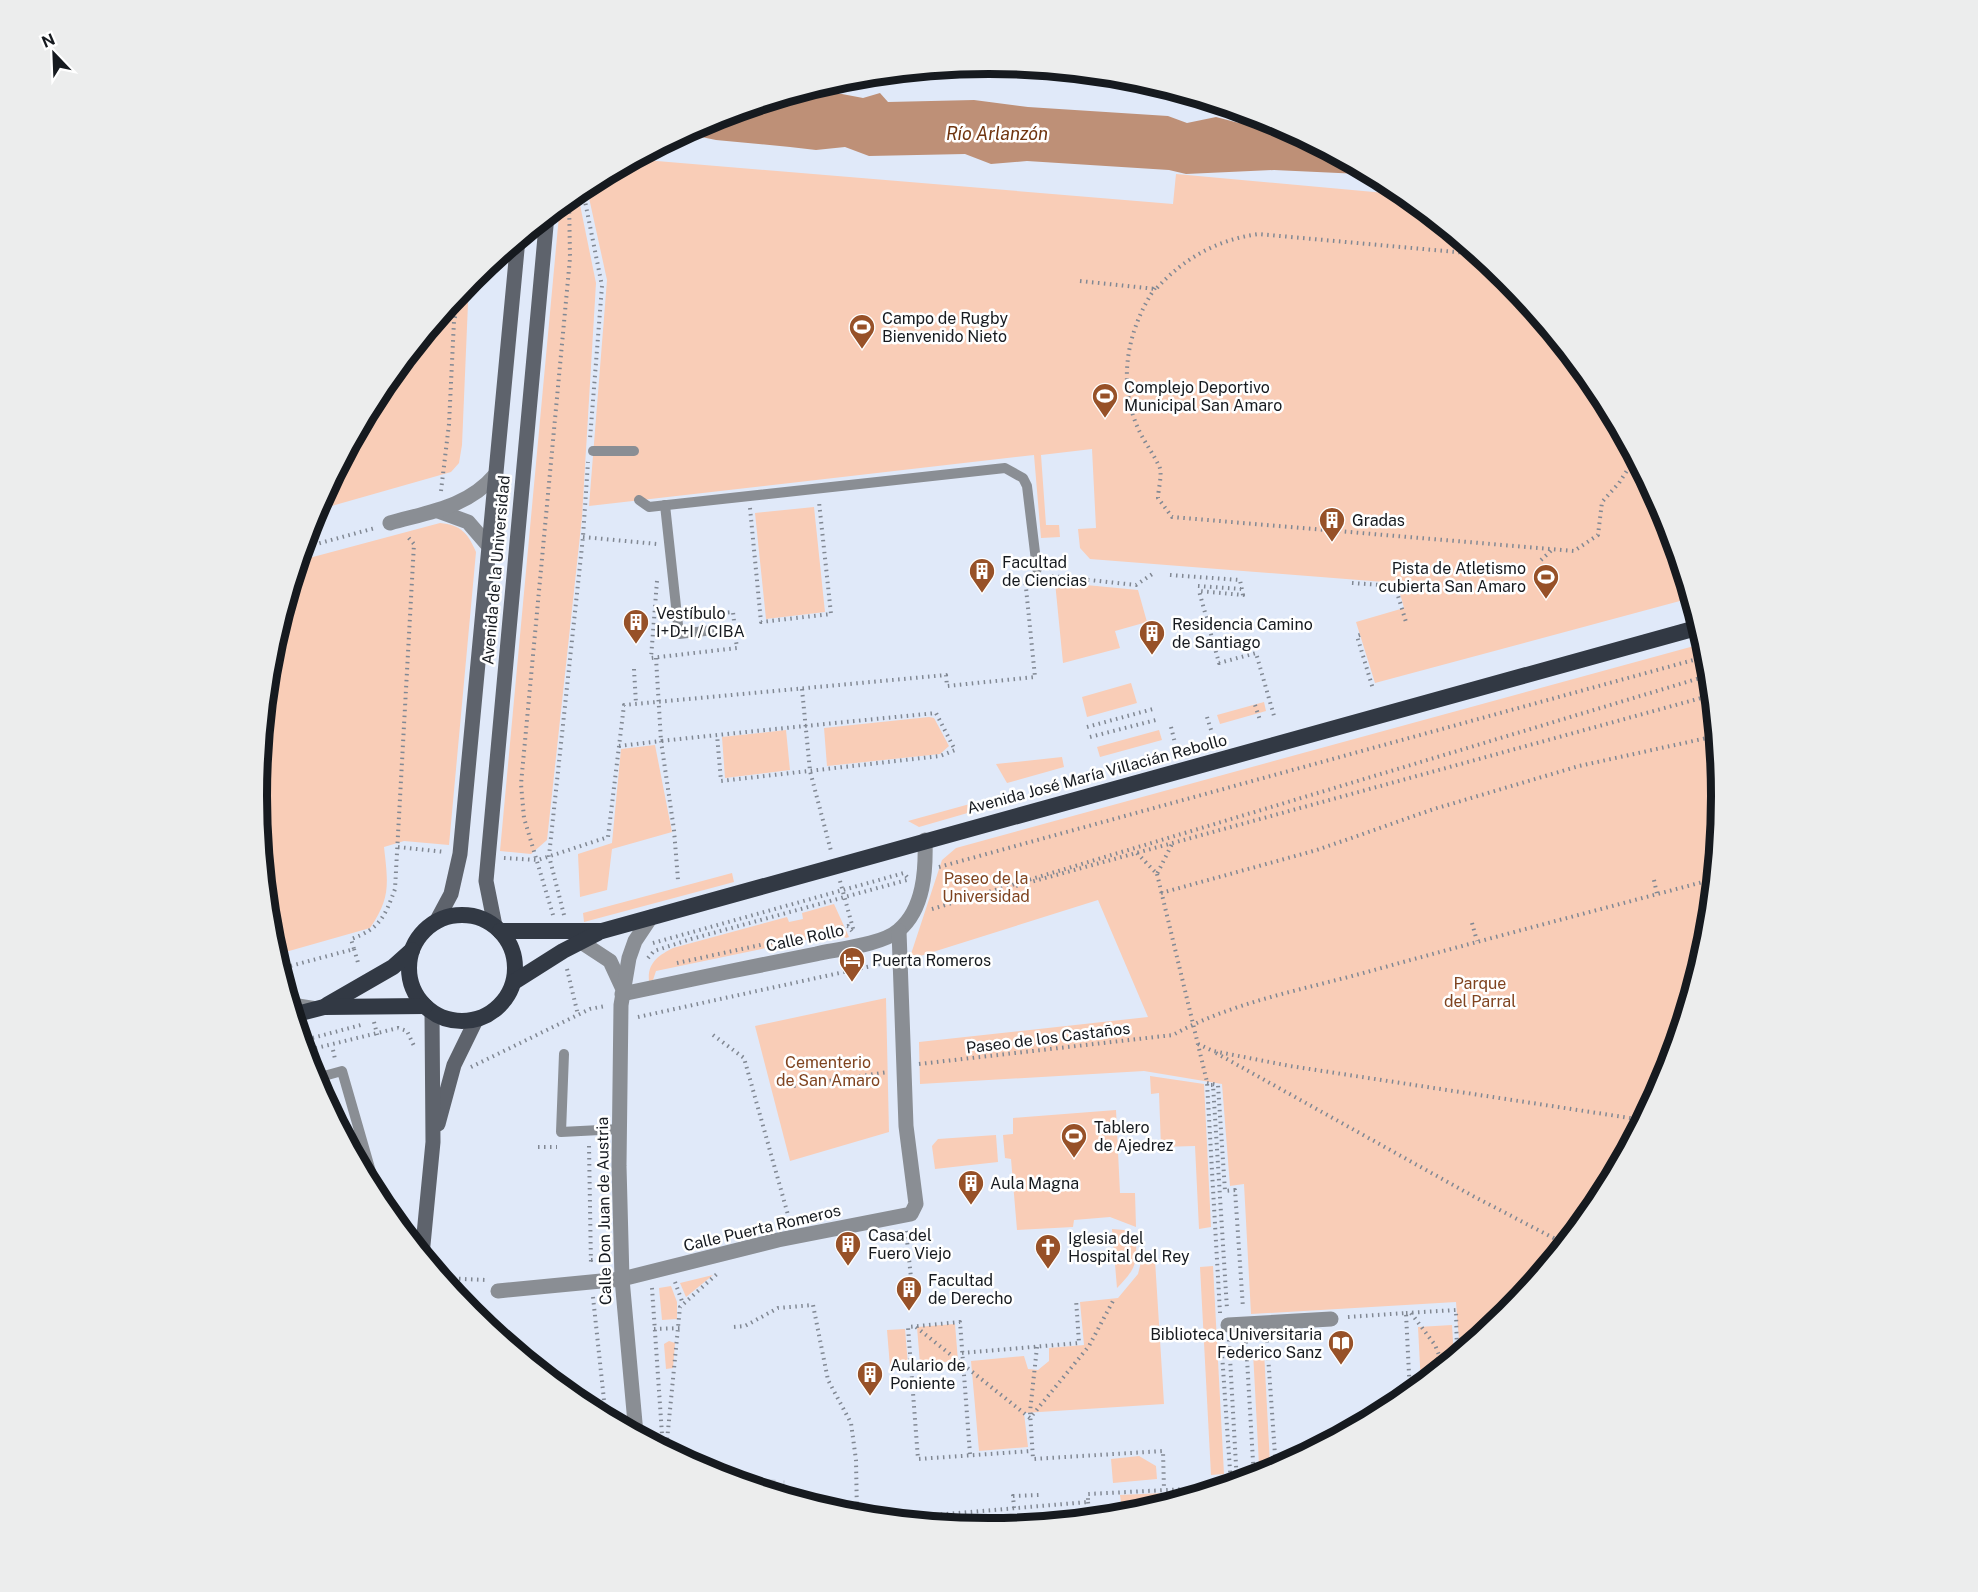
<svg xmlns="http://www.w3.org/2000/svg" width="1978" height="1592" font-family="'Public Sans',sans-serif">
<rect width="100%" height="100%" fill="#e0e9f9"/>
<!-- green -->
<g fill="#f9cdb7">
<path d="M633,159L1173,204L1176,174L1407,195L1508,278L1599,389L1666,516L1691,598L1375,683L1356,622L1404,608L1397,583L1090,559L1080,548L1078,529L1096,528L1092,449L1041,455L1046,525H1059L1060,537L1041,538L1034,455L589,506L607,280L586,184Z"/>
<path d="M577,190L596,283L582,517L547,840L531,854L500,851L560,205Z"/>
<path d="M469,280L462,445L459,463L451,472L314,511L380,388Z"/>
<path d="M814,507L825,612L766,619L755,513Z"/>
<path d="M440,523C461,525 468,533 476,552L449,845L404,841L384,847C388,883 391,898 370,928L275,955L270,939L256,796L270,653L298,561Z"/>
<path d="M1055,582L1138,590L1147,622L1115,631L1120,648L1063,663Z"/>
<path d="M1705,643L1722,796L1708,939L1666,1077L1598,1204L1507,1315L1460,1353L1456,1302L1251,1314L1244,1184L1230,1186L1222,1084L1144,1071L920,1084L919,1042L1148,1017L1098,900L917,957L911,954L942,860L956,848Z"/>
<path d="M1131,683L1137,703L1087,717L1082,697Z"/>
<path d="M1264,702L1266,711L1220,724L1217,715Z"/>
<path d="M929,717L934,718L949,746L940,754L827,766L824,728Z"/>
<path d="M786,730L790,770L725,778L722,737Z"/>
<path d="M1159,730L1162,740L1100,757L1097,747Z"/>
<path d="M655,745L672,832L612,849L607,890L580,897L578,854L612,843L621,749Z"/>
<path d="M1062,757L1064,767L1007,783L996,764Z"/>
<path d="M977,802L978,810L919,827L908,821Z"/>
<path d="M732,873L734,882L584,922L583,913Z"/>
<path d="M834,904L849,937L846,938L838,933L656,971L653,980L649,981C647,963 659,955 673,948L787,917L789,922L803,919L802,913Z"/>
<path d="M886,998L889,1132L790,1161L755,1026Z"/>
<path d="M1150,1076L1204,1084L1211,1227L1199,1229L1195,1146L1161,1147L1159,1093L1151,1094Z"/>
<path d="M1116,1110L1120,1193H1135L1136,1227L1110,1217L1074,1220L1073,1227L1017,1230L1011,1159L1005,1158L1003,1135L1013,1134V1118Z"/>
<path d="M996,1135L998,1162L935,1169L932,1146L938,1139Z"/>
<path d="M1112,1229L1124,1230L1136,1237C1137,1265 1136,1268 1117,1288Z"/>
<path d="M1142,1258L1155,1260L1164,1404L1024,1413L1028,1447L979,1451L971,1361L1024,1356L1028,1369L1038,1370L1049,1361V1348L1084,1345L1080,1302L1118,1298L1138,1274Z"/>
<path d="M1213,1266L1224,1474L1211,1475L1200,1267Z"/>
<path d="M713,1275L686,1297L680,1283Z"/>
<path d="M671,1286L677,1302V1319L662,1320L659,1288Z"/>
<path d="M955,1324L958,1361L920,1364L917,1327Z"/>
<path d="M1452,1325L1454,1358L1421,1385L1418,1327Z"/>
<path d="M905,1329L908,1365L890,1367L887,1330Z"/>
<path d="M669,1341L675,1343L673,1368L666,1369L664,1344Z"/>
<path d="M1264,1351L1270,1464L1259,1465L1253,1352Z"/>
<path d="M1139,1456L1156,1466L1157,1479L1113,1483L1111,1459Z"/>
<path d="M1164,1493L1165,1500L1121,1502L1120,1495Z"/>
</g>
<!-- water -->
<path fill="#be9077" d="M793,93L842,94L863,98L880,93L888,102L974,100L1028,107L1168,116L1187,123L1216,117L1239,123L1282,125L1379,178L1360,174L1274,170L1186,174L1169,170L1027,161L991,164L965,154L869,156L845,147L816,150L790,147L716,140L682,133L709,119Z"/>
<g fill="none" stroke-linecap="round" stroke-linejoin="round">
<!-- pedestrian-tunnel -->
<path stroke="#c2cad8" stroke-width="15" stroke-dasharray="15 8" stroke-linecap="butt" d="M760,1486L784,1488"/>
<!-- path -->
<g stroke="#818893" stroke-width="4" stroke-dasharray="1.5 4.5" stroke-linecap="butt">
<path d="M976,64L1046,74L1128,77"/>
<path d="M582,186L602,286L590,439"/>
<path d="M1080,281L1156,289C1184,258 1217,240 1258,234L1478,254"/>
<path d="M1155,288C1129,327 1118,376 1135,421C1141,438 1152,451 1159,466C1163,473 1158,490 1158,498L1172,517L1574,551L1598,535L1602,502L1619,483L1635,458"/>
<path d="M441,491L449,424L454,321L462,289"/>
<path d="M750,508L761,622L831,614L819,502"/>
<path d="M583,537L657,544"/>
<path d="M302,548L375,528"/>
<path d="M1541,560L1553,549"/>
<path d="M1170,575L1240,580L1243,595L1199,591L1219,663L1256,653L1274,716"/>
<path d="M1052,576L1136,585L1154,573"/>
<path d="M657,581L651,658L737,648L735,634"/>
<path d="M1352,583L1395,586L1406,622"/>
<path d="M1198,586L1241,589"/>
<path d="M722,613L733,612L734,621"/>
<path d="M1360,635L1357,636L1373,689"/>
<path d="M656,658L661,741C753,731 845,722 936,713L955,750L940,756L721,781L717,735"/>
<path d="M634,669L636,704"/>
<path d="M802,689L810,771L831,851"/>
<path d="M1255,705L1260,720"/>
<path d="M1207,717L1212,733"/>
<path d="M1087,727L1153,709"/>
<path d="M1171,727L1175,743"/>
<path d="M1090,737L1156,720"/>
<path d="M619,746L661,741L674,830L678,880"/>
<path d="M398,847L445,852"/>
<path d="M1137,853L1157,874L1172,844"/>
<path d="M504,858L538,860L608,837L624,705L946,675L947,686L1035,677L1025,578"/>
<path d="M939,867L1708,656"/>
<path d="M1157,874L1207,1082L1220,1313"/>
<path d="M1654,880L1657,894"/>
<path d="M840,881L854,932"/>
<path d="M1016,886L1712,695"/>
<path d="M1161,893L1317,850L1434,809L1579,766L1716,736"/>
<path d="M932,909L1710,675"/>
<path d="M553,915L524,818L521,784L570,258L569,197"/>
<path d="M564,915L549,856L583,537L588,462"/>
<path d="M1472,923L1477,941"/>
<path d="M653,943L904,873L907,877"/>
<path d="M354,949L359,966"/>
<path d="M648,958L654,951L691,939L907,880"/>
<path d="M677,963L848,926L852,931"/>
<path d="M279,969L354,949L351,939C380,929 385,916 395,889L414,544L407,536"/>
<path d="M567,969L578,1015"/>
<path d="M638,1017L885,963"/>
<path d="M374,1022L378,1038"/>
<path d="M713,1035L744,1058L790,1222"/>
<path d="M301,1041L361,1025"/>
<path d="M1198,1044L1213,1051L1290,1066L1643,1120"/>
<path d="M333,1050L335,1059"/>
<path d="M304,1051L398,1028L407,1031L415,1048"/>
<path d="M1216,1053L1471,1195L1565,1244"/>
<path d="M919,1064L1173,1035C1232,1002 1302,990 1367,972C1482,940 1598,910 1714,879"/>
<path d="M471,1067L590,1009L605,1006"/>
<path d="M1207,1083L1218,1085L1225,1191L1235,1190L1243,1308"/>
<path d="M1211,1085H1213L1227,1309"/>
<path d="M794,1086L888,1072"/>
<path d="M323,1098L334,1095V1097"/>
<path d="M589,1146L591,1266"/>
<path d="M538,1147H557"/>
<path d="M906,1231L912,1287"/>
<path d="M591,1260H605"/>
<path d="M441,1278L486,1280"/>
<path d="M675,1282L683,1304"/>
<path d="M652,1288L663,1449"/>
<path d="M593,1297L606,1419"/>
<path d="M1406,1313L1456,1310L1457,1355"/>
<path d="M1411,1313L1435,1345L1439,1355L1434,1374"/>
<path d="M1348,1317L1406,1313L1410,1394"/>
<path d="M734,1327L745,1326L778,1308L813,1305L828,1380L851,1423L856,1460L857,1516"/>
<path d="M916,1327L1030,1418L1089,1346L1114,1299"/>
<path d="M654,1329L683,1328"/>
<path d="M1221,1339L1231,1485"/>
<path d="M1229,1340L1237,1483"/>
<path d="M1267,1341L1276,1469"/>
<path d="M1246,1342L1254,1478"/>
<path d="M1037,1347L1030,1412L1033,1459L1163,1451L1164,1489"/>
<path d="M962,1353L1079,1343L1076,1299"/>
<path d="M666,1451L680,1307L718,1273"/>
<path d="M970,1454L960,1322L908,1327L918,1459L1032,1451"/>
<path d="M784,1488L838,1513"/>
<path d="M1088,1502L1089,1509L1166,1505"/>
<path d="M1014,1508L1013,1496L1039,1495"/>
<path d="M887,1519L1088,1502V1494L1226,1487"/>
</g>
<!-- service -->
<g stroke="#8a8e94" stroke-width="10">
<path d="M593,451H634"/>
<path d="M639,500L649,507L1005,468L1023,478L1027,486L1037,569"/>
<path d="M665,505L679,634L722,629"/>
<path d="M289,1002L314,1006"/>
<path d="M564,1054L561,1132L620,1129"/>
<path d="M313,1079L342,1071L380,1203"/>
</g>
<!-- pedestrian -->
<g stroke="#8a8e94" stroke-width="15">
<path d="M1228,1325L1331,1319"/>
<path d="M745,1484L760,1486"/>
</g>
<!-- minor -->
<g stroke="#8a8e94" stroke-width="15">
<path d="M438,511L468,522L487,544"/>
<path d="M390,523C429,512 468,507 495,475"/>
<path d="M581,942L610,961L622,987"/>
<path d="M622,994C687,980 751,967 816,954C838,949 882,945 899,930C924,909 926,870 925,840"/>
<path d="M498,1291L622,1279L778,1240L911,1214L916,1204L906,1126L899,931"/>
<path d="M636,1434L622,1279L619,1166L621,1005L629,958L635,941L651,917"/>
</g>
<!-- secondary -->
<g stroke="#5e636c" stroke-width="15">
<path d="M436,922L451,894L460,854L518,239"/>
<path d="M495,926L486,881L547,215"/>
<path d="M438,1124L454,1065L476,1020"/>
<path d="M422,1255L433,1142L432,1012"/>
</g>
<!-- trunk -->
<g stroke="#323944" stroke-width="16">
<circle cx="462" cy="968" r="53"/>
<path d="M500,931H602L1700,627"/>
<path d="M514,982L563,951L598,933"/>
<path d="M327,1005L393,967L412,950"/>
<path d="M293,1015L324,1007L425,1006"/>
</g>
</g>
<!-- icons -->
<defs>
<g id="stadium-pin" transform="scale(1.35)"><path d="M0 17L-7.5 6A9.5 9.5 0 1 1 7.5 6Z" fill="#975128" stroke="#fff"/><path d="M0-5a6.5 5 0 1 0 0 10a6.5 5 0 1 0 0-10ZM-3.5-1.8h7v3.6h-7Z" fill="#fff"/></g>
<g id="building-pin" transform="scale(1.35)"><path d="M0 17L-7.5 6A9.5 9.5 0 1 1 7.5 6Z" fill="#975128" stroke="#fff"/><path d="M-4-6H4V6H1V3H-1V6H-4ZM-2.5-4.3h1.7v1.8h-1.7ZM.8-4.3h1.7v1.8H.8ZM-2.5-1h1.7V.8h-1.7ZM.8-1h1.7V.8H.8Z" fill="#fff"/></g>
<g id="hotel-pin" transform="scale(1.35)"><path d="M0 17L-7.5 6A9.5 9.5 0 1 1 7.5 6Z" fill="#975128" stroke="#fff"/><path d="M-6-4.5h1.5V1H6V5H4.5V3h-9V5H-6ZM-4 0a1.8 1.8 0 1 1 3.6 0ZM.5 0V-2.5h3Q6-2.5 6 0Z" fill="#fff"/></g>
<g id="church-pin" transform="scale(1.35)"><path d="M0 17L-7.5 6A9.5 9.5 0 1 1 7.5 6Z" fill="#975128" stroke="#fff"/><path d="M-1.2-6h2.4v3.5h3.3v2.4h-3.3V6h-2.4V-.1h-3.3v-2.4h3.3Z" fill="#fff"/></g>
<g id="library-pin" transform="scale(1.35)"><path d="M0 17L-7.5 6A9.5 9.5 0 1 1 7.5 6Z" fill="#975128" stroke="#fff"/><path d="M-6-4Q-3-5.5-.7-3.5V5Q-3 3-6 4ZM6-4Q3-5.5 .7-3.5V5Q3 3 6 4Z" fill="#fff"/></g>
</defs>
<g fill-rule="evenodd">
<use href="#stadium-pin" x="862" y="327"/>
<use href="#stadium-pin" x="1105" y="396"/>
<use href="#building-pin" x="1332" y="520"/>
<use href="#building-pin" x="982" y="571"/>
<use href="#stadium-pin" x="1546" y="577"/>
<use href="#building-pin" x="636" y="622"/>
<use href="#building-pin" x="1152" y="633"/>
<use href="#hotel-pin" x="852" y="960"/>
<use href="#stadium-pin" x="1074" y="1136"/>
<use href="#building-pin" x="971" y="1183"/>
<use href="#building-pin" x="848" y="1244"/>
<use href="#church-pin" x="1048" y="1247"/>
<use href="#building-pin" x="909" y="1289"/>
<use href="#library-pin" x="1341" y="1343"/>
<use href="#building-pin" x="870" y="1374"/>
</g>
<g text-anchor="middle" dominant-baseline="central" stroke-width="5" stroke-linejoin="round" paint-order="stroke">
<!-- poi labels -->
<g font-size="16" fill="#161a1f" stroke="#fff" text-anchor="start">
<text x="882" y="318">Campo de Rugby<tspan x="882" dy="18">Bienvenido Nieto</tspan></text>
<text x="1124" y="387">Complejo Deportivo<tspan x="1124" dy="18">Municipal San Amaro</tspan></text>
<text x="1352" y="520">Gradas</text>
<text x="1002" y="562">Facultad<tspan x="1002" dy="18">de Ciencias</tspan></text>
<text x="1526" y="568" text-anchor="end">Pista de Atletismo<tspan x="1526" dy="18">cubierta San Amaro</tspan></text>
<text x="656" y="613">Vestíbulo<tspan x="656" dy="18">I+D+I / CIBA</tspan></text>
<text x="1172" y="624">Residencia Camino<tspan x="1172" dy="18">de Santiago</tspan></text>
<text x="872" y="960">Puerta Romeros</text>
<text x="1094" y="1127">Tablero<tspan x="1094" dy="18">de Ajedrez</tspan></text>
<text x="990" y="1183">Aula Magna</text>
<text x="868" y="1235">Casa del<tspan x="868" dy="18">Fuero Viejo</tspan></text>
<text x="1068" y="1238">Iglesia del<tspan x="1068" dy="18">Hospital del Rey</tspan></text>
<text x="928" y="1280">Facultad<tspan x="928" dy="18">de Derecho</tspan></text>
<text x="1322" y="1334" text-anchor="end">Biblioteca Universitaria<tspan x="1322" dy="18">Federico Sanz</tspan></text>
<text x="890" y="1365">Aulario de<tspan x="890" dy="18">Poniente</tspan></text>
</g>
<!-- street labels -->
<g font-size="16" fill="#161a1f" stroke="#fff">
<text transform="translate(496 570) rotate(-85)">Avenida de la Universidad</text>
<text transform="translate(1097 774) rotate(-15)">Avenida José María Villacián Rebollo</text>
<text transform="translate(805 938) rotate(-12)">Calle Rollo</text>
<text transform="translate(1048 1038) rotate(-7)">Paseo de los Castaños</text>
<text transform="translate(604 1211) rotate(-91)">Calle Don Juan de Austria</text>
<text transform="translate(762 1228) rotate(-13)">Calle Puerta Romeros</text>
</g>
<!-- park labels -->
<g font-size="16" fill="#7f431f" stroke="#fff">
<text x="986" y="878">Paseo de la<tspan x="986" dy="18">Universidad</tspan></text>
<text x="1480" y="983">Parque<tspan x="1480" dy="18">del Parral</tspan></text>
<text x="828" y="1062">Cementerio<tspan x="828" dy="18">de San Amaro</tspan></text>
</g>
<!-- water labels -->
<g font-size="18" font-style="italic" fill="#703510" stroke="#fff">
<text x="997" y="133">Río Arlanzón</text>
</g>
</g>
<!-- crop -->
<path d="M0 0H1978V1592H0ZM267 796a722 722 0 1 1 1444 0a722 722 0 1 1-1444 0Z" fill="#eceded" fill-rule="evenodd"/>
<path fill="none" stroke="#161a1f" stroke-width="8" d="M267 796a722 722 0 1 1 1444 0a722 722 0 1 1-1444 0Z"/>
<!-- north arrow -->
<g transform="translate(54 54) rotate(337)" stroke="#ffffff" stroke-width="4.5" paint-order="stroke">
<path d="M0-4.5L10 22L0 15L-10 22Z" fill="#161a1f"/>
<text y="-9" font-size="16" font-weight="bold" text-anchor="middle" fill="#161a1f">N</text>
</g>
</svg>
